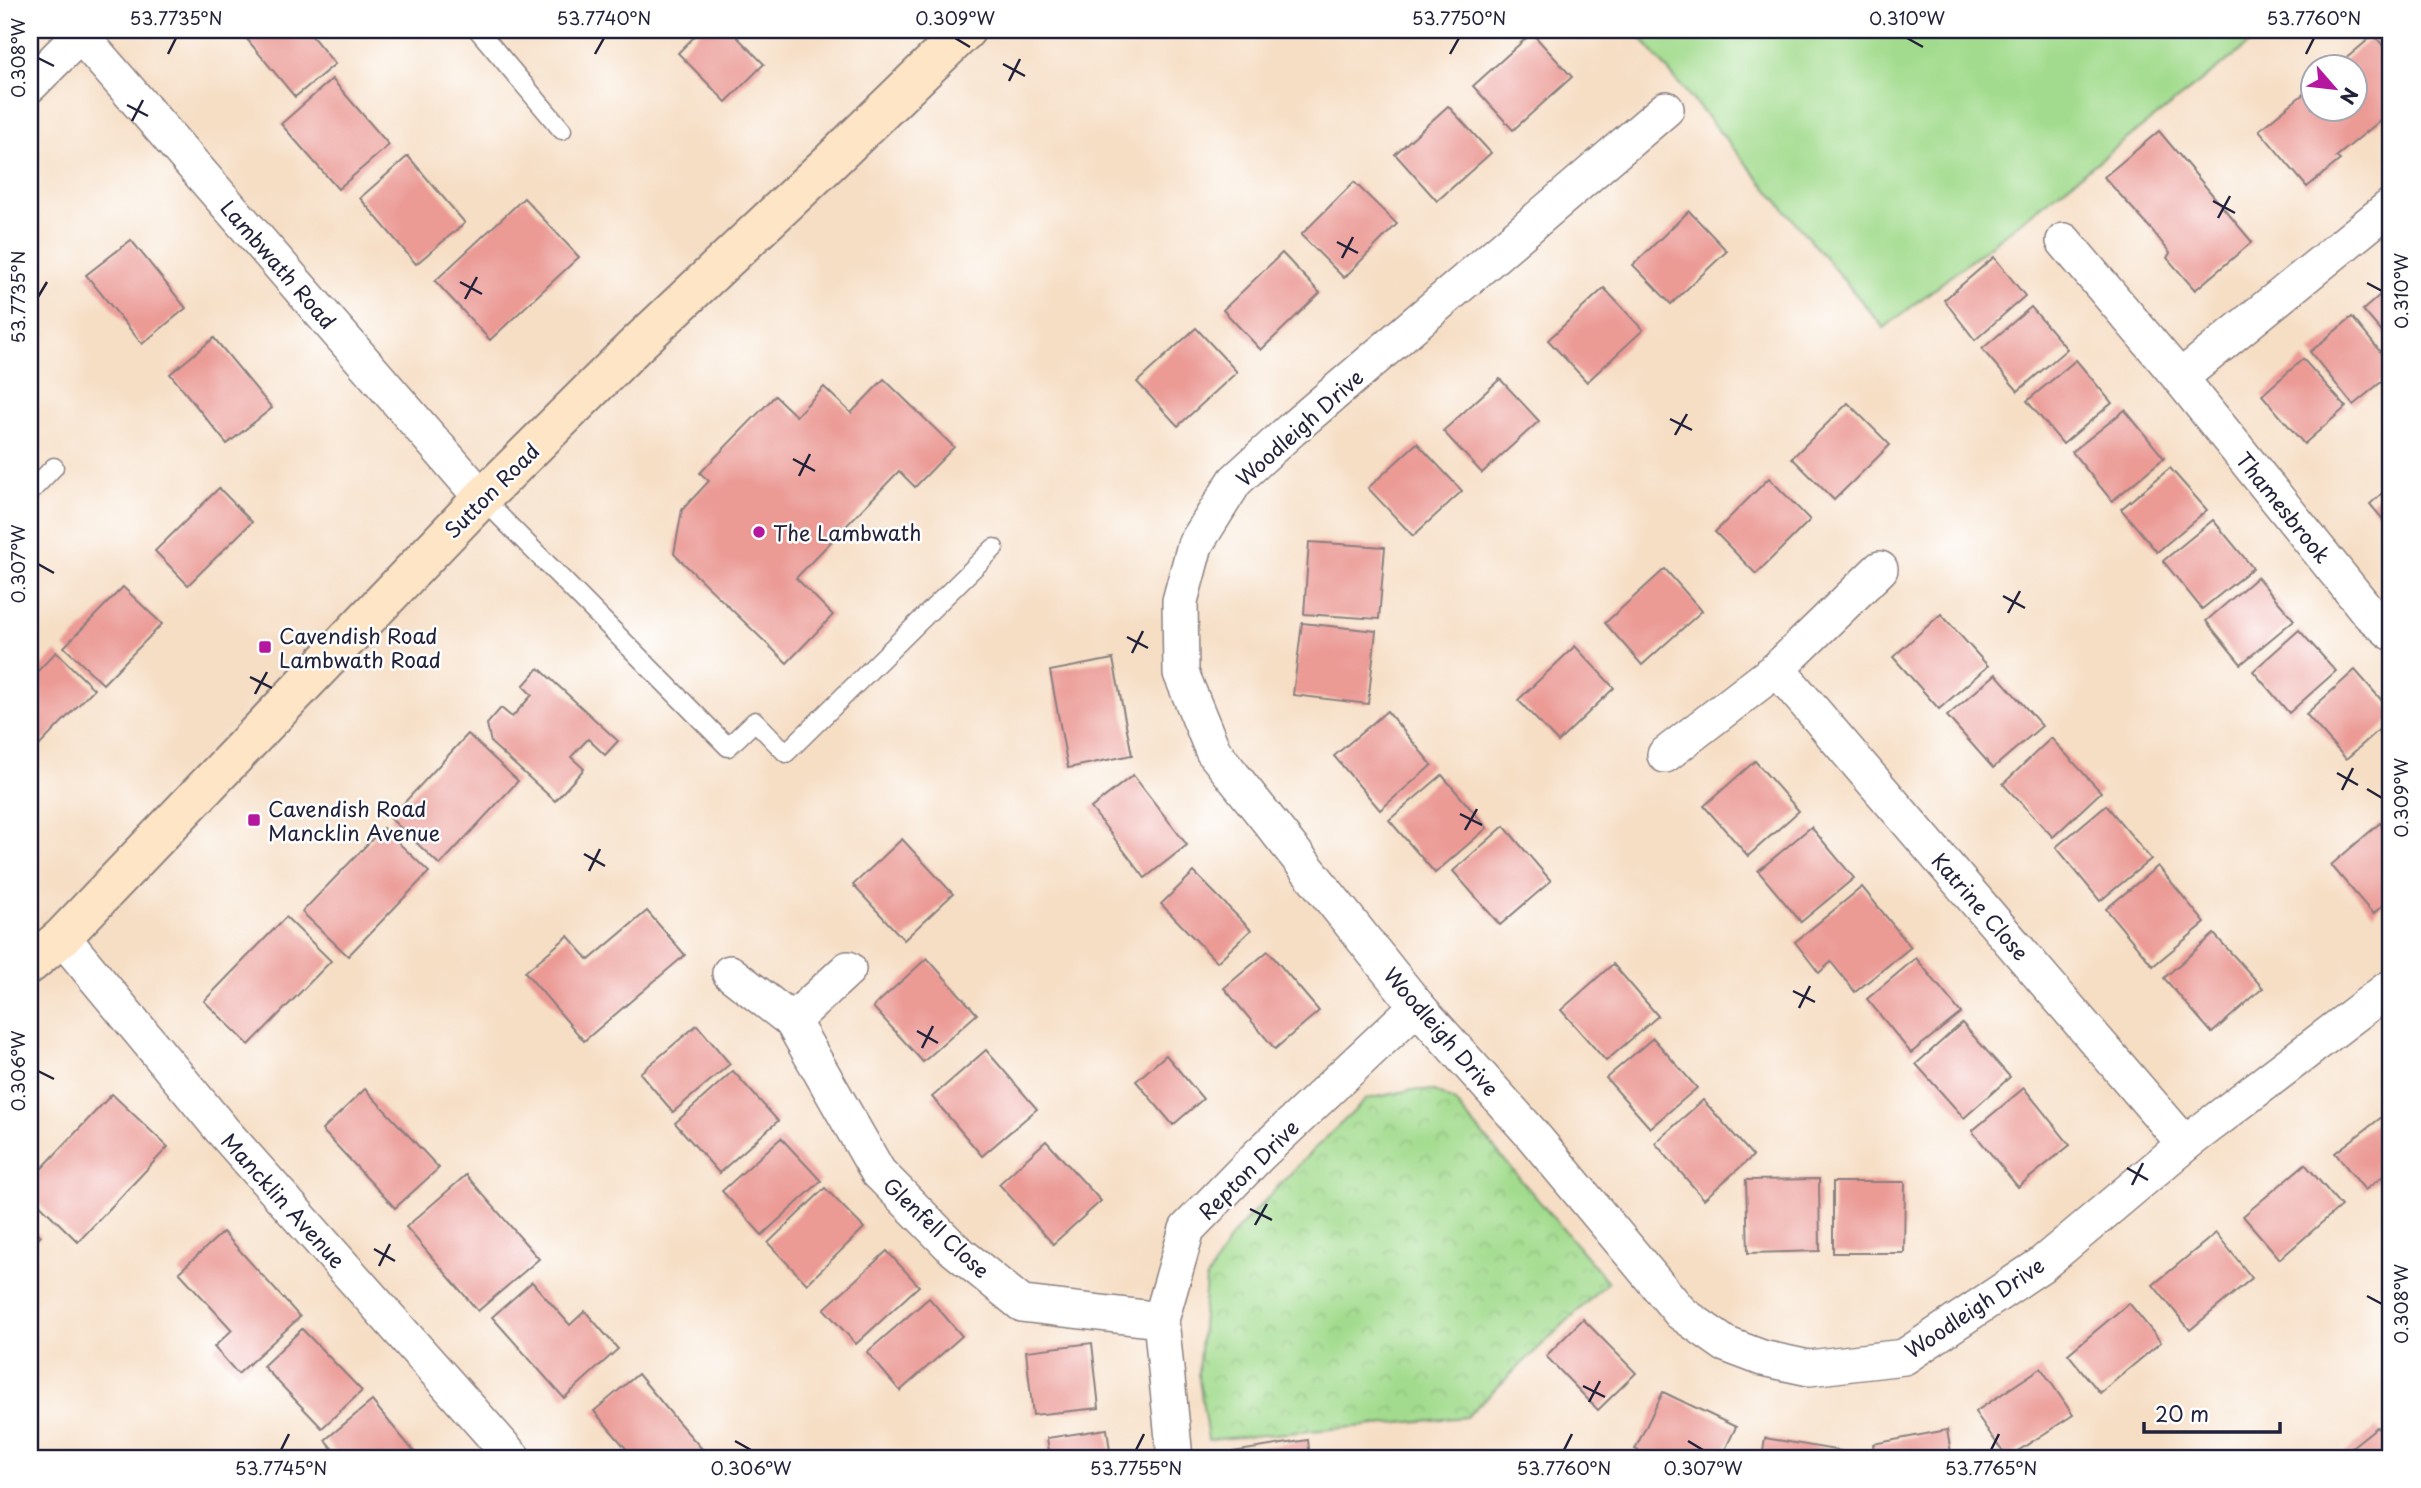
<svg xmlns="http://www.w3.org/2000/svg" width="2421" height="1488" font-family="'Playpen Sans',sans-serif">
<defs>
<pattern id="park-crowns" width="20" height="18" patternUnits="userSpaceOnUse" patternTransform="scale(1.75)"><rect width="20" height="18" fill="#a2db8d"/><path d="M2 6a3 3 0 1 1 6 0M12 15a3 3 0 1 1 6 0" fill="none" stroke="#8bbc7b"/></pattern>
</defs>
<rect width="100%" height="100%" fill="#fff"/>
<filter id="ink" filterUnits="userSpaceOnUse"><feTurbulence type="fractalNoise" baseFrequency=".0143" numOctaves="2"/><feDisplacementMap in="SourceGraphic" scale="14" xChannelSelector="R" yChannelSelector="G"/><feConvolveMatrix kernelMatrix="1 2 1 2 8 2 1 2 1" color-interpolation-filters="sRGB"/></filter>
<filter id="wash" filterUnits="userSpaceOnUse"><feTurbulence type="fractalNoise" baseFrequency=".00686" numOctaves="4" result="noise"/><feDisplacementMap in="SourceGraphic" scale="28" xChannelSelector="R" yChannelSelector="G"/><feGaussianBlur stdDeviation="1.57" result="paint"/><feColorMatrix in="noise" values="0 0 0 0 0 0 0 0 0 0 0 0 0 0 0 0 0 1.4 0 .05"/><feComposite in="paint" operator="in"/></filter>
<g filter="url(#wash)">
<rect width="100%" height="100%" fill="#f6dec5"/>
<!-- grass -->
<path fill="#a2db8d" stroke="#627e64" stroke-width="2" d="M1634,30H2267L1884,328Z"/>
<!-- park -->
<path fill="url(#park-crowns)" stroke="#627e64" stroke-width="2" d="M1411,1090H1432L1454,1101L1608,1282L1466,1417L1208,1440L1198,1373L1206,1280L1232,1235L1312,1151L1367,1099Z"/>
<g id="blocks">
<!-- building -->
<g fill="#eb9a94">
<path d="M244,30H307L335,64L295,97L241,32Z"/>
<path d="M701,30H730L764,64L726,102L678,53Z"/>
<path d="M1532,33L1572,77L1513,130L1473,86Z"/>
<path d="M2374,35L2391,55V118L2389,120L2386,116L2336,157L2340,160L2307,187L2259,130L2312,87V108H2355V66H2337Z"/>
<path d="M332,79L389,145L338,189L281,124Z"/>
<path d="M1448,106L1491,153L1437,201L1395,154Z"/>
<path d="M2159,131L2252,242L2195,290L2167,258L2170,253L2152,230L2104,177Z"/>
<path d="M408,156L465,223L416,264L360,198Z"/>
<path d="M1354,182L1397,224L1344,278L1301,235Z"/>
<path d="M524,198L579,257L490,340L435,281Z"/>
<path d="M1689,211L1727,251L1671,304L1633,265Z"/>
<path d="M131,240L186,308L142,344L86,275Z"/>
<path d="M1282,253L1320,293L1261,350L1223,310Z"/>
<path d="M1994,257L2025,296L1975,340L1944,300Z"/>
<path d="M2391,285V343L2363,310Z"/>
<path d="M1604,288L1643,330L1587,382L1548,340Z"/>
<path d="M2031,307L2067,349L2018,391L1982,349Z"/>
<path d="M2352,317L2391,365V374L2353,405L2310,352Z"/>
<path d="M1196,328L1237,372L1178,426L1137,382Z"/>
<path d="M214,338L272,408L227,444L170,374Z"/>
<path d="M2303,359L2346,407L2304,444L2262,395Z"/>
<path d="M2076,360L2112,403L2063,444L2027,401Z"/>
<path d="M884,379L954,447L915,487L899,471L796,578L833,615L787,663L674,554L682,510L709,481L700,473L775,396L796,416L824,387L851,413Z"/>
<path d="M1500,379L1539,421L1482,473L1443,431Z"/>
<path d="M1848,403L1890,445L1834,500L1792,458Z"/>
<path d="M2125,410L2164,458L2112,501L2072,452Z"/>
<path d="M1417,443L1462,491L1413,536L1368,488Z"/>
<path d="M2170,468L2207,510L2157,552L2121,509Z"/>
<path d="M1769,478L1810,520L1756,574L1715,532Z"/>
<path d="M2391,485V529L2370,504Z"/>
<path d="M219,488L252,522L188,585L155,551Z"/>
<path d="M2213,520L2253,568L2202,609L2163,561Z"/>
<path d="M1309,542L1385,547L1379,619L1304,614Z"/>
<path d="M1665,569L1702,611L1642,665L1605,623Z"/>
<path d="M2257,577L2294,620L2241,664L2206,621Z"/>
<path d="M123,587L162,624L103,684L64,647Z"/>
<path d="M1941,614L1988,666L1939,709L1893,657Z"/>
<path d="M1302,623L1376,631L1368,704L1293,695Z"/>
<path d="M2299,630L2336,671L2289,713L2253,671Z"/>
<path d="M1575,646L1614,688L1558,742L1518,700Z"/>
<path d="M56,652L94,689L36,749L30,743V679Z"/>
<path d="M1113,659L1132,755L1068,768L1050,671Z"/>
<path d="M539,668L618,741L605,755L588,739L571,757L584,769L555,801L491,743L487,724L501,708L512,717L532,695L523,686Z"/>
<path d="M2355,670L2391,711V719L2346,759L2306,714Z"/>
<path d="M1996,674L2042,726L1993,768L1947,716Z"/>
<path d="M1387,711L1432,765L1380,810L1334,756Z"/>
<path d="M468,734L518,781L440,865L390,818Z"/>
<path d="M2051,738L2101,792L2053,837L2003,784Z"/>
<path d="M1755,761L1799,811L1748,856L1704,806Z"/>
<path d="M1133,775L1187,845L1145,878L1091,808Z"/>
<path d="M1442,775L1487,828L1435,873L1389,820Z"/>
<path d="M2106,805L2151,859L2100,901L2056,847Z"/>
<path d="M2380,823L2391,837V898L2373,914L2331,865Z"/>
<path d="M1504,826L1551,881L1500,925L1453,871Z"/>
<path d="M1811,827L1854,878L1801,922L1758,871Z"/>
<path d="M383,828L429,872L348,956L302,912Z"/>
<path d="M902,839L953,894L904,940L853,885Z"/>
<path d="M2158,866L2205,923L2153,966L2106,909Z"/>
<path d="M1194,872L1251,930L1217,962L1161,904Z"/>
<path d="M1862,887L1911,947L1855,992L1831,962L1819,973L1795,942Z"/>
<path d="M647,911L685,955L584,1041L525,972L568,936L589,960Z"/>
<path d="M286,917L331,961L249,1045L204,1001Z"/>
<path d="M2214,934L2263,988L2212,1033L2164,978Z"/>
<path d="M1268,951L1319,1011L1275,1049L1224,988Z"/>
<path d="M927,958L977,1014L923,1062L873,1007Z"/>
<path d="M1916,958L1961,1013L1911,1053L1867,999Z"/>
<path d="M1613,964L1658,1016L1606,1061L1561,1010Z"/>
<path d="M1962,1023L2010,1077L1964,1118L1916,1064Z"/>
<path d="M697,1025L730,1064L673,1112L640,1073Z"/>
<path d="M1653,1038L1697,1088L1650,1128L1606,1078Z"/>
<path d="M986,1050L1037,1109L982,1156L932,1097Z"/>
<path d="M1166,1055L1203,1099L1173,1125L1136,1081Z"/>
<path d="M733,1071L778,1121L719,1173L675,1123Z"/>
<path d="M2024,1088L2070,1145L2018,1187L1972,1131Z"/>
<path d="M365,1089L439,1168L395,1208L322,1130Z"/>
<path d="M112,1094L168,1147L78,1242L30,1195V1181Z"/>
<path d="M1703,1100L1753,1156L1704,1199L1655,1143Z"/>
<path d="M2391,1110V1170L2365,1190L2335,1153Z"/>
<path d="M781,1138L821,1181L762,1235L722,1191Z"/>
<path d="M1046,1141L1101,1201L1053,1244L999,1184Z"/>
<path d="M2305,1164L2341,1206L2280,1259L2243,1216Z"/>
<path d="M466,1175L539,1259L478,1311L406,1227Z"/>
<path d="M1819,1179L1820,1251L1748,1253L1746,1180Z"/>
<path d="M1833,1182H1905L1904,1253H1833Z"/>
<path d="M825,1188L864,1228L807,1284L768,1243Z"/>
<path d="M30,1226L41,1236L30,1247Z"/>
<path d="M223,1232L300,1317L238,1374L214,1347L232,1330L179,1272Z"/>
<path d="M2216,1233L2252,1278L2190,1330L2153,1285Z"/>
<path d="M887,1251L919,1286L856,1344L824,1309Z"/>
<path d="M532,1282L570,1325L585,1311L618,1349L564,1398L492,1317Z"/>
<path d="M929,1298L962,1336L900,1391L867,1352Z"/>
<path d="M2129,1303L2161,1342L2100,1393L2068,1354Z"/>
<path d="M1583,1319L1636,1373L1598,1410L1546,1356Z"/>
<path d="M302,1329L362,1391L322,1428L263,1366Z"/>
<path d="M1092,1343L1099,1408L1033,1415L1026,1351Z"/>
<path d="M2041,1368L2073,1415L2007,1458L1975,1412Z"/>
<path d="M638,1374L673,1416L710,1458H634L594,1411Z"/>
<path d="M1663,1392L1736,1427L1721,1458H1653L1635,1449Z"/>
<path d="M372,1401L406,1442L419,1458H340L325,1440Z"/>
<path d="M2377,1427L2391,1445V1458H2338Z"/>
<path d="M1107,1429L1111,1458H1050L1047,1438Z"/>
<path d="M1947,1430L1952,1458H1875L1873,1444Z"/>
<path d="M1765,1438L1841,1451L1839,1458H1762Z"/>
<path d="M1308,1440L1310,1458H1233L1232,1452Z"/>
</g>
</g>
</g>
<g filter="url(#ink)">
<use href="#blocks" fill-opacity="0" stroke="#8c8080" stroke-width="2"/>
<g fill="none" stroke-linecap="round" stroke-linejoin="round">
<!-- lane casing -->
<g stroke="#8c8080" stroke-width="21">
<g id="lane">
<path d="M478,30L562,130"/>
<path d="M30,492L54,467"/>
<path d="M482,498L728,747L755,721L786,753L994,548"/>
</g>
</g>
<!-- street casing -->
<g stroke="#8c8080" stroke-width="38">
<g id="street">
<path d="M76,30L482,498"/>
<path d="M30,85L80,35"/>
<path d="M1666,109L1291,430L1235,481L1195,545L1180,601L1181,673L1213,751L1417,1006L1530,1132L1681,1313L1725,1344L1762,1358L1809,1368L1904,1357L2041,1265L2185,1144L2388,989L2391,993"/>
<path d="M2064,241L2180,378L2370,614L2391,632"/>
<path d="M2180,378L2391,206"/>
<path d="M1777,669L2185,1144"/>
<path d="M1665,755L1777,669L1880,569"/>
<path d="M62,937L222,1130L513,1458"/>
<path d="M730,973L792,1021L848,969"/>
<path d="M792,1021L878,1172L954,1249L1022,1304L1161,1320"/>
<path d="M1175,1458L1161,1320L1187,1229L1259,1155L1417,1006"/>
</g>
</g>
<!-- secondary casing -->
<g stroke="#8c8080" stroke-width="42">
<path id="secondary" d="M30,964L62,937L482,498L634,347L830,162L966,30"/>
</g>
<!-- lane -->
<use href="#lane" stroke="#fff" stroke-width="18"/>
<!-- street -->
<use href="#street" stroke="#fff" stroke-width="35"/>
<!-- secondary -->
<use href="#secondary" stroke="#fde5c5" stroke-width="38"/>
</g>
</g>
<!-- ticks -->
<path fill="none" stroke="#22223b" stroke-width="2.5" d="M955,38L970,47M1907,38L1923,47M168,54L176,38M595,54L604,38M1450,54L1459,38M2306,54L2314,38M38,58L54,66M1003,64L1025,76M1009,81L1020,59M127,105L148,116M132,121L143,100M2213,201L2235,213M2218,218L2230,196M1337,242L1358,253M1342,258L1353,237M460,282L482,294M2367,283L2382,291M38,297L47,282M465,299L477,277M1670,419L1692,430M1675,435L1687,414M793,459L815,471M799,476L810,454M38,564L54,573M2003,596L2025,608M2008,613L2020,591M1127,637L1148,648M1132,653L1143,631M250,677L272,688M255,694L267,672M2337,773L2358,785M2367,789L2382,798M2342,790L2353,768M1460,814L1482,825M1465,830L1477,809M584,854L605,866M589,871L600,849M1793,991L1815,1002M1799,1008L1810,986M917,1031L938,1043M922,1048L933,1026M38,1071L54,1079M2127,1168L2148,1180M2132,1185L2143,1163M1250,1209L1272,1220M1255,1225L1267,1204M374,1249L395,1261M379,1266L390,1244M2367,1296L2382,1304M1583,1386L1605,1397M1589,1402L1600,1381M735,1441L751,1450M1688,1441L1703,1450M281,1450L289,1434M1136,1450L1144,1434M1564,1450L1572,1434M1991,1450L1999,1434"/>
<!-- markers -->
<g fill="#b5179e" stroke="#fff" stroke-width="2.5">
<circle cx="759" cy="532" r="7"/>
<rect x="258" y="640" width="14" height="14" rx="3.5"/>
<rect x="247" y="813" width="14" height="14" rx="3.5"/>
</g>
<g text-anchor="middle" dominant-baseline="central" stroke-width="5" stroke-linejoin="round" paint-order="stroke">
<!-- street labels -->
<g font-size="21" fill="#22223b" stroke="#fff">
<text transform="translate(279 264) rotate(49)">Lambwath Road</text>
<text transform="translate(1299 427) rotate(-42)">Woodleigh Drive</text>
<text transform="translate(491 490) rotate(-45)">Sutton Road</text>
<text transform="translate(2284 507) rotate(51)">Thamesbrook</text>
<text transform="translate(1981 906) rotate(49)">Katrine Close</text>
<text transform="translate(1442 1031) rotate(49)">Woodleigh Drive</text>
<text transform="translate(1248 1169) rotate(-45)">Repton Drive</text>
<text transform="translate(284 1200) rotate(48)">Mancklin Avenue</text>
<text transform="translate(937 1227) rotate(43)">Glenfell Close</text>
<text transform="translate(1974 1307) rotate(-34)">Woodleigh Drive</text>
</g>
<!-- poi labels -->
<g font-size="21" fill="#22223b" stroke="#fff" text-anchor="start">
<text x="773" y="532">The Lambwath</text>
<text x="279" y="635">Cavendish Road<tspan x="279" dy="24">Lambwath Road</tspan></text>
<text x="268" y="808">Cavendish Road<tspan x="268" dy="24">Mancklin Avenue</tspan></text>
</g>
</g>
<!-- margin -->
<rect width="2421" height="1488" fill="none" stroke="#fff" stroke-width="77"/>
<!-- north arrow -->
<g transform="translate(2334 88) rotate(118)"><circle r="33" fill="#ffffff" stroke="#a7a7b1" stroke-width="2"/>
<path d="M0-5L12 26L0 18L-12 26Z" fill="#b5179e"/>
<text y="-10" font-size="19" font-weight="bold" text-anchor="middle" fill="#22223b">N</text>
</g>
<!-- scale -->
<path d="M2144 1422v10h136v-10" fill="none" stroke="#22223b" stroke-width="3.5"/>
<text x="2155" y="1422" font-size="21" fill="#22223b" stroke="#ffffff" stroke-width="5" paint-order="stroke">20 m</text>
<rect x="38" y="38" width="2344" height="1412" fill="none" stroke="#22223b" stroke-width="2.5"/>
<g font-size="18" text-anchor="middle" fill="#22223b">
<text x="176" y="25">53.7735°N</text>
<text x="604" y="25">53.7740°N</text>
<text x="955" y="25">0.309°W</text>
<text x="1459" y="25">53.7750°N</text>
<text x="1907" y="25">0.310°W</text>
<text x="2314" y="25">53.7760°N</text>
<text transform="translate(19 58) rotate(-90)" y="6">0.308°W</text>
<text transform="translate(2402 291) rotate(-90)" y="6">0.310°W</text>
<text transform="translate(19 297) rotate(-90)" y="6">53.7735°N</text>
<text transform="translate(19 564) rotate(-90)" y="6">0.307°W</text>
<text transform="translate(2402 798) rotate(-90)" y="6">0.309°W</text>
<text transform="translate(19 1071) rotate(-90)" y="6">0.306°W</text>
<text transform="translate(2402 1304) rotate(-90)" y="6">0.308°W</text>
<text x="281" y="1475">53.7745°N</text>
<text x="751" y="1475">0.306°W</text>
<text x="1136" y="1475">53.7755°N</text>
<text x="1564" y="1475">53.7760°N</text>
<text x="1703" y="1475">0.307°W</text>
<text x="1991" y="1475">53.7765°N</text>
</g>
</svg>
